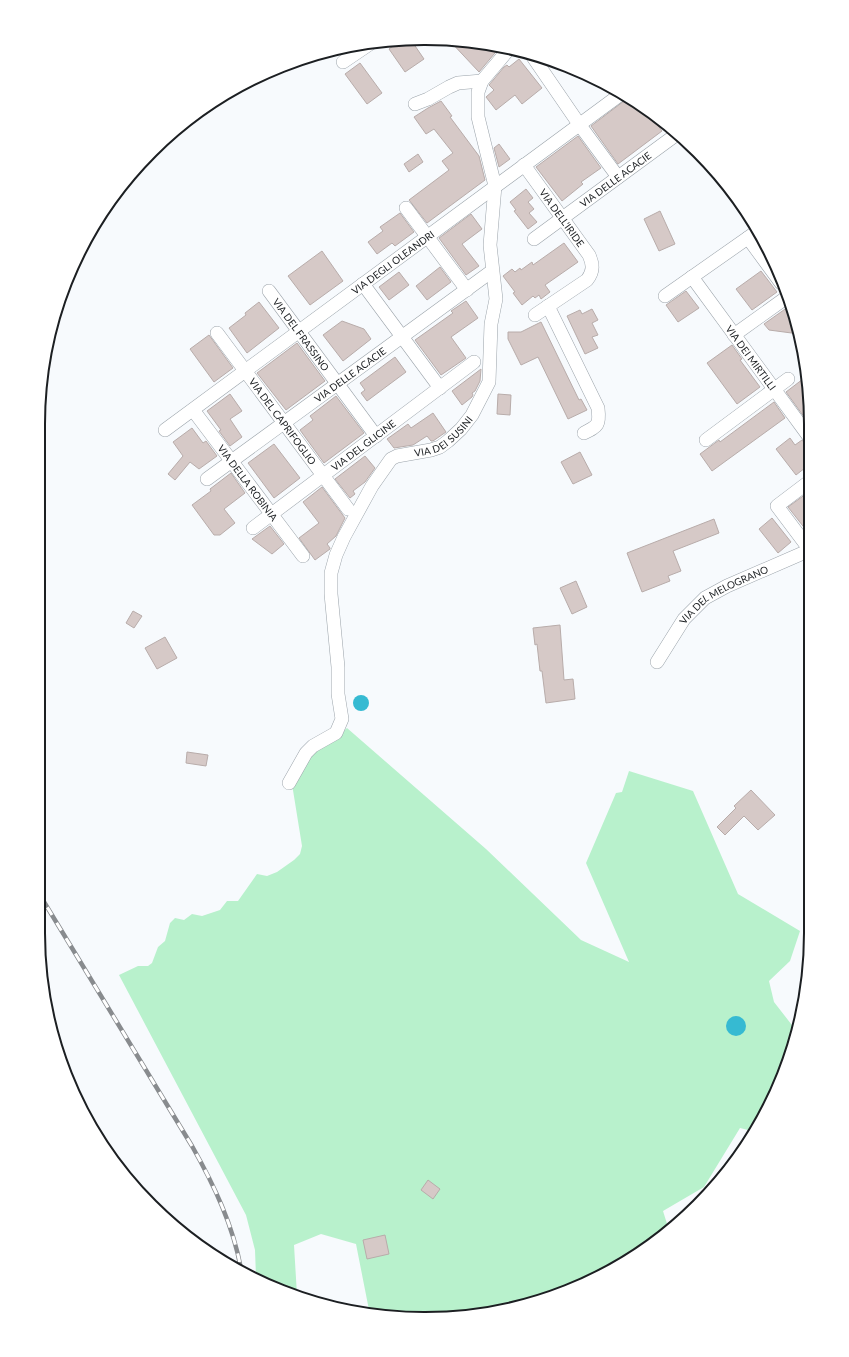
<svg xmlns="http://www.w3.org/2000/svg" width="849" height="1357" font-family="Lato,sans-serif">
<rect width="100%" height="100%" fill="#f7fafd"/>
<!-- green -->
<path fill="#b8f1cc" d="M347,728L486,849L581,940L629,962L586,863L616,793L622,792L629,771L693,791L738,894L800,931L790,961L769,981L774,1002L795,1029L782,1080L752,1131L740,1128L704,1187L663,1211L668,1227L639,1254L549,1299L424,1319L369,1310L356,1244L321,1234L294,1245L297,1295L295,1296L256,1277L255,1250L246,1215L119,975L138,966H148L152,963L158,947L165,941L170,923L175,918L184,920L192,914L202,916L220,910L227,901H238L257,874L267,876L277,872L294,860L300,854L302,846L292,784L317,748L338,736Z"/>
<!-- water -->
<g fill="#36bad2">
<circle cx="361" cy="703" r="8"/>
<circle cx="736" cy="1026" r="10"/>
</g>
<!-- building -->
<g fill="#d6c9c7" stroke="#b8acaa">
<path d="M448,39H450L500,47L479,72Z"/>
<path d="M401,40H411L424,59L405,72L389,49Z"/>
<path d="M519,59L542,88L522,104L515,95L496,110L486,97L494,90L489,85L504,67L507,65L509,67Z"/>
<path d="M360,63L382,93L367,104L345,74Z"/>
<path d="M628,98L646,109L662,131L618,164L591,126Z"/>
<path d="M441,101L452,116L450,117L479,156L485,180L427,223L409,200L449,170L442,161L453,153L434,129L426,134L414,117L428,108Z"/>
<path d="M578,136L601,168L581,182L583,184L562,201L536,167Z"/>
<path d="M499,144L510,159L499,167L494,148Z"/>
<path d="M418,154L423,162L409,172L404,164Z"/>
<path d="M526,189L533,198L528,202L534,209L529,213L537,222L528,229L514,211L516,210L510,202Z"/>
<path d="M660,211L675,244L659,251L644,219Z"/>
<path d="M400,213L414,232L395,246L392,243L377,254L368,242L383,231L380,227Z"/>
<path d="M471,214L482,229L462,244L479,266L466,275L439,238Z"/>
<path d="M564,243L578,262L545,285L550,292L541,299L539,295L535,298L533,296L522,305L513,293L515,292L503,276L512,269L515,272L520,268L521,270L532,262L533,265Z"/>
<path d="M322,251L343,281L310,305L288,276Z"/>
<path d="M440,267L451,282L427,300L416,286Z"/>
<path d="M761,271L777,292L752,310L736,289Z"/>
<path d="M399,272L409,285L389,300L379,287Z"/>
<path d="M686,291L699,308L678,322L666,305Z"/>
<path d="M466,301L478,318L451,337L466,358L441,375L415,340L453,313L451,311Z"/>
<path d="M259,302L279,328L247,353L229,328L246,315L245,313Z"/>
<path d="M788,307L793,314L798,324L799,334L769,330L764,324Z"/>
<path d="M592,309L598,320L592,323L598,335L592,337L598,348L585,354L567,316L580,310L582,314Z"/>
<path d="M342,321L364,329L371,339L343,361L323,335Z"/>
<path d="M541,322L579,400L581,399L587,410L568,419L538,357L521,365L508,339V332H521Z"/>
<path d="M209,335L233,368L214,382L190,349Z"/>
<path d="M297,343L325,381L286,410L257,373Z"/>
<path d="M732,345L742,359L740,360L760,387L737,404L707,363Z"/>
<path d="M395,357L406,372L367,401L361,393L365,390L360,383Z"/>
<path d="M481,369L480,381L475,391L472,393L473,395L472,397L462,405L452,391Z"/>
<path d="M803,379L808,385L810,399V425L786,392Z"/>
<path d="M230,394L242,411L230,419L242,437L230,446L219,431L221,430L207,411Z"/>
<path d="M498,394L511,395L510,415L497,414Z"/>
<path d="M336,396L364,433L324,463L300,430L313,420L310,416Z"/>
<path d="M774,402L785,418L712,471L700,454L719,440L720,442Z"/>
<path d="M433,413L446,432L433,441H431L427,436L413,445L394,448L387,439L408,424L411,428Z"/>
<path d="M192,428L203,443L206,441L217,456L199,469L190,462L175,480L168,474L183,456L173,442Z"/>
<path d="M790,438L795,445L802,440L806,445L810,446V464L796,475L776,449Z"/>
<path d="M274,444L300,478L274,498L248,463Z"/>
<path d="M580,452L592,475L573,484L561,462Z"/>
<path d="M365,456L375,468L365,482L353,491L355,494L350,498L335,479Z"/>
<path d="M231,473L245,493L224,509L235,523L220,535H214L192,505L211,491L210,489Z"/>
<path d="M322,487L345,518L336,536L327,544L330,548V549L315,560L299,538L319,523L303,502Z"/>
<path d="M810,491V535L788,507Z"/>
<path d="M772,518L791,542L778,553L759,529Z"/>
<path d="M714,519L719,533L673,551L681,571L668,576L670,581L642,592L627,553Z"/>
<path d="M270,526L284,544L272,554L252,539Z"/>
<path d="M576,581L587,607L572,614L560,588Z"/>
<path d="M133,611L142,616L134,628L126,623Z"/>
<path d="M560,625L564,680L573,679L575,699L546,703L542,671H540L537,644L535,645L533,628Z"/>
<path d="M165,637L177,658L157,669L145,648Z"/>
<path d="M187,752L208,755L206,766L186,763Z"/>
<path d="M751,790L775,815L758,830L744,816L725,835L717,827L736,808L734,806Z"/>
<path d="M428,1180L440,1189L433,1199L421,1190Z"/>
<path d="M385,1235L389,1254L367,1259L363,1240Z"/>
</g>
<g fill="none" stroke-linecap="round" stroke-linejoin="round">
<!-- minor casing -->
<g stroke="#9ba3aa" stroke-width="14">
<g id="minor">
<path d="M531,54L579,124L618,177"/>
<path d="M343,62L374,41"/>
<path d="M415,104L428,99L449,87L458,83L482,81"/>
<path id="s1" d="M524,165L589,255C593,264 594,271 587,280L535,315"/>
<path d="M406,208L467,290"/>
<path d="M748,238L781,283"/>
<path id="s2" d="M534,239L677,134"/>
<path id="s3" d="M692,277L810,438"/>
<path d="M363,284L440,388"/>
<path id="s4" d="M269,291L376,436"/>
<path d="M665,296L759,230"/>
<path d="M548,306L598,408C600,425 598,426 584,433"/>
<path id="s5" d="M217,333L348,509"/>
<path d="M734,335L787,297"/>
<path id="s6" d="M193,410L303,556"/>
<path id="s7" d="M165,430L621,94"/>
<path d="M706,440L788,379"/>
<path id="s8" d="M207,479L492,271"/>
<path id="s9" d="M253,528L474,362"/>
<path d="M810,550L777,506L810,481"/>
<path id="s10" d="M657,662L684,619L705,598L727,586L810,550"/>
<path id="s11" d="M289,783L306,753L313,746L336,733L342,719L338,694V667L331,594V573L336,555L344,537L372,486L391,459L397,456L431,450L440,447L448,441L461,429L472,415L489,382L491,324L496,299L490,245L495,186L478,117V92L482,81L509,49"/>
</g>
</g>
<!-- minor -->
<use href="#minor" stroke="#fff" stroke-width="13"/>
<!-- rail casing -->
<g stroke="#888b8e" stroke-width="4.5">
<path id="rail" d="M38,892L192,1146C214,1185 233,1225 241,1269"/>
</g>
<!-- rail -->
<use href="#rail" stroke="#fff" stroke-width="3" stroke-dasharray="9" stroke-linecap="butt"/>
</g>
<g text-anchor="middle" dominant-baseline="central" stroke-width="3.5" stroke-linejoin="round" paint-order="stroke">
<!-- street labels -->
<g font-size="10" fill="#1c1f22" stroke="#fff">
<text stroke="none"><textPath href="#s2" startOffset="101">VIA DELLE ACACIE</textPath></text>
<text stroke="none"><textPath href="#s1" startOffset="65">VIA DELL'IRIDE</textPath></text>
<text stroke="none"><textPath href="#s7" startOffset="283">VIA DEGLI OLEANDRI</textPath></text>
<text stroke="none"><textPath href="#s4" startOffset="54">VIA DEL FRASSINO</textPath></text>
<text stroke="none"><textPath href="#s3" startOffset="100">VIA DEI MIRTILLI</textPath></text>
<text stroke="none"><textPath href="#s8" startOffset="177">VIA DELLE ACACIE</textPath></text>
<text stroke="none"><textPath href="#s5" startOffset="110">VIA DEL CAPRIFOGLIO</textPath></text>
<text stroke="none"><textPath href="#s11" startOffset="421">VIA DEI SUSINI</textPath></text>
<text stroke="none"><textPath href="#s9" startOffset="138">VIA DEL GLICINE</textPath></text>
<text stroke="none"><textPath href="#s6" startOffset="91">VIA DELLA ROBINIA</textPath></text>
<text stroke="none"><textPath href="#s10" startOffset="98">VIA DEL MELOGRANO</textPath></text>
</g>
</g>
<!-- crop -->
<path d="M0 0H849V1357H0ZM424 45H425A379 379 0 0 1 804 424V933A379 379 0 0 1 425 1312H424A379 379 0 0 1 45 933V424A379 379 0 0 1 424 45Z" fill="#fff" fill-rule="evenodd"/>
<path fill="none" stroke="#1c1f22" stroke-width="2" d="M424 45H425A379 379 0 0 1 804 424V933A379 379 0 0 1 425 1312H424A379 379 0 0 1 45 933V424A379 379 0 0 1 424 45Z"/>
</svg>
